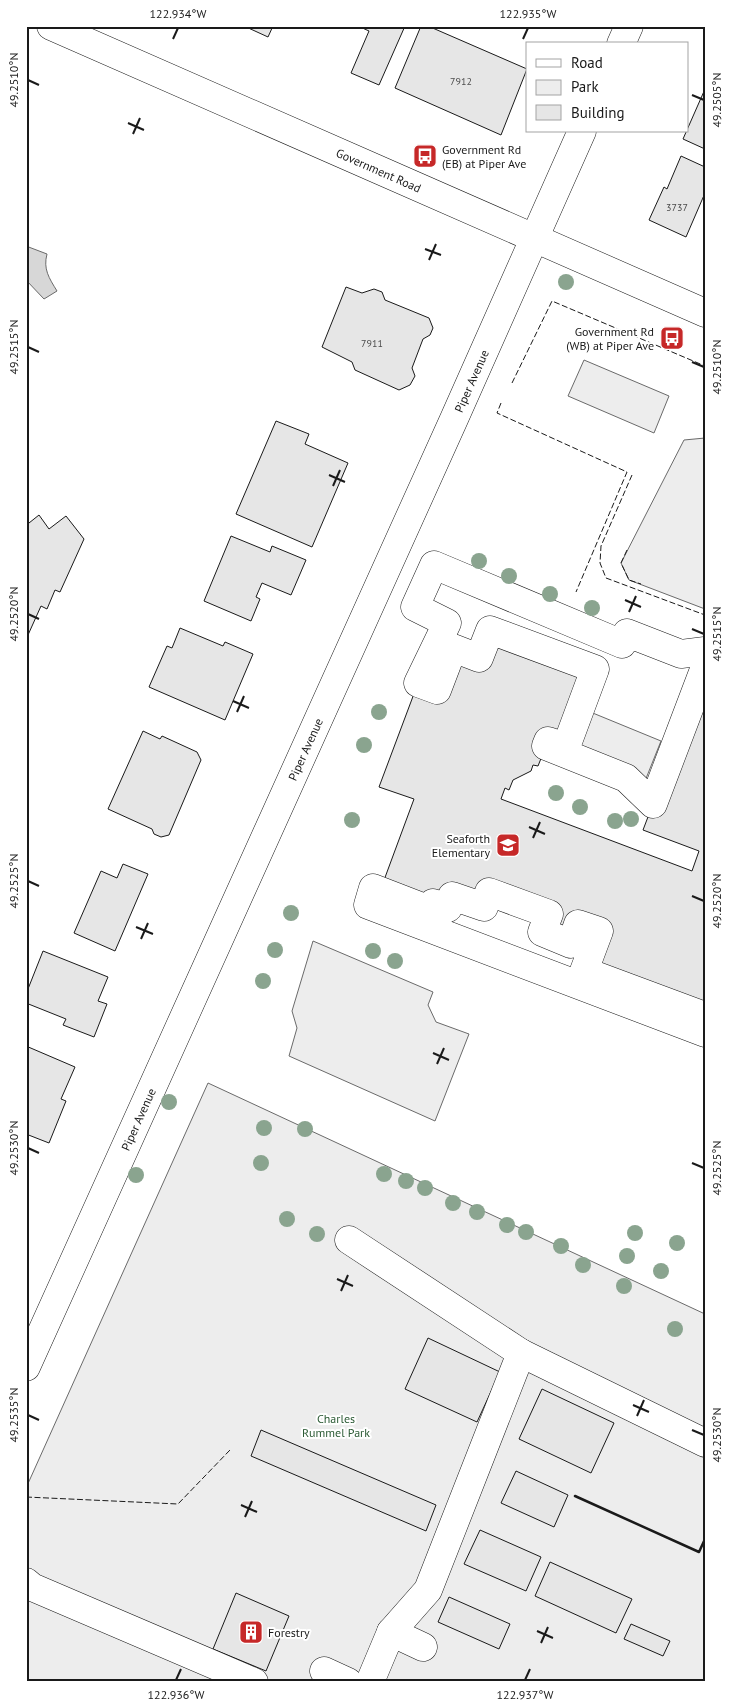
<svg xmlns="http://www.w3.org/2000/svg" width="731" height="1708" font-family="'PT Sans',sans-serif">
<rect width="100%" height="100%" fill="#fff"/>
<!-- green -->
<g fill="#ededed" stroke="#6a6a6a">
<path d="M584,360L669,396L654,433L568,396Z"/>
<path d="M705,438V609L629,580L621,563L684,440Z"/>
<path d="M583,709L661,741L643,786L565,753Z"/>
<path d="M313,941L433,992L428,1005L436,1022L469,1034L435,1121L289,1056L297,1028L292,1011Z"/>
<path d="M208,1083L705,1314V1682H26V1488Z"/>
</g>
<!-- water -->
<path fill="#d7d7d7" stroke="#6a6a6a" d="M26,246L47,254C43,269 49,278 57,291L44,299L26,280Z"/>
<!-- building -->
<g fill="#e6e6e6" stroke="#1a1a1a">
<path d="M244,26H273L268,37Z"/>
<path d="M358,26H405L379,85L351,73L369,31Z"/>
<path d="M421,26H428L527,69L501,135L395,88Z"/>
<path d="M705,89V149L683,139Z"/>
<path d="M681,156L705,167V193L686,237L649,220L664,187L667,189Z"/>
<path d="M346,287L362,293L374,289L382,292L385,300L429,318L433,328L430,335L423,339L412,368L415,376L410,385L399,390L355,370L352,362L322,347Z"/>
<path d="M276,421L309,434L305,444L348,463L312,547L236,514Z"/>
<path d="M39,515L49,529L66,516L84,539L60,592L55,590L47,609L41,606L28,635L26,634V519L29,523Z"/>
<path d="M231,536L270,552L272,546L306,560L291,595L262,583L256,597L260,599L251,621L204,601Z"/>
<path d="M180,628L223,646L225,642L253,654L225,720L149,687L167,646L172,648Z"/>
<path d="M490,630L595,669L566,747L548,741L538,766L533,765L531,771L513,780L509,790L505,788L501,799L692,871L699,851L643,830L705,667V1016L584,971L571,944L549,914L484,907L380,891L414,799L379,787L418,683L453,648L479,658Z"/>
<path d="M143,731L160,739L162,736L197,752L201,760L169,835L161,837L154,834L152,829L108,809Z"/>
<path d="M123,864L148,874L115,951L74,933L101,871L117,878Z"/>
<path d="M43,951L108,977L98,1001L107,1004L94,1037L63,1025L66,1019L26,1003V994Z"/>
<path d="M26,1046L75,1067L61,1099L66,1101L49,1143L26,1134Z"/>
<path d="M428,1338L500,1372L477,1422L405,1389Z"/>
<path d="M542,1389L614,1423L591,1473L519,1439Z"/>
<path d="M261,1430L436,1505L426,1531L251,1456Z"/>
<path d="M516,1471L568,1495L554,1527L501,1503Z"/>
<path d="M480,1530L541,1557L526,1591L464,1564Z"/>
<path d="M550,1562L632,1599L616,1633L535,1596Z"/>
<path d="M236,1593L289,1616L266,1671L213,1649Z"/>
<path d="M449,1597L510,1624L499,1649L438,1622Z"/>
<path d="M631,1624L670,1641L663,1656L624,1639Z"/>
</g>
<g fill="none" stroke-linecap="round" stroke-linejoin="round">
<!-- minor casing -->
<g stroke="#1a1a1a" stroke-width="29">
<g id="minor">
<path id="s1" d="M51,26L705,313"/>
<path d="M621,44L629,26"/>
<path d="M705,651L681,654L627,633L622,644L434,565L415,607L447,623L418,683L437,690L453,648L479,658L490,630L595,669L566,747L548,741L546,746L626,778L653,804L705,667"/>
<path d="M705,1016L584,971L599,931L578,924L571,944L542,932L549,914L489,892L484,907L452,896L448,908L433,903L430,910L373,888L368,905L705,1033"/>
<path d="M349,1240L521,1353"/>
<path id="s2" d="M26,1367L454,419L582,131"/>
<path d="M26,1582L32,1587L254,1682"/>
<path d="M391,1632L428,1590L521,1353L705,1443"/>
<path d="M324,1671L348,1682"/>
<path d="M370,1682L391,1632L423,1647"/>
</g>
</g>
<!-- minor -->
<use href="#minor" stroke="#fff" stroke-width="28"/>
<!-- fence -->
<g stroke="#1a1a1a" stroke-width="1" stroke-dasharray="6 2.5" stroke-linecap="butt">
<path d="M512,383L552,301L705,366"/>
<path d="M501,403L497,413L627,472L576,592"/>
<path d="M632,475L601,546L600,563L606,578L705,615"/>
<path d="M627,550L621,563L629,580L641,584"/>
<path d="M26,1497L178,1504L230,1450"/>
</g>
<!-- wall -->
<path stroke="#1a1a1a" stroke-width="2.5" d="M575,1496L699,1552L705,1539"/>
</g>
<!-- trees -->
<g fill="#8aa48f">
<circle cx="566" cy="282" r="8"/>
<circle cx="479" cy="561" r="8"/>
<circle cx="509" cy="576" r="8"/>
<circle cx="550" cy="594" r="8"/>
<circle cx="592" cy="608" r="8"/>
<circle cx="379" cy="712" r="8"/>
<circle cx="364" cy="745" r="8"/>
<circle cx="556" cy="793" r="8"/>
<circle cx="580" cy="807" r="8"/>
<circle cx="631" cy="819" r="8"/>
<circle cx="352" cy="820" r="8"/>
<circle cx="615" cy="821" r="8"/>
<circle cx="291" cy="913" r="8"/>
<circle cx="275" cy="950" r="8"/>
<circle cx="373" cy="951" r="8"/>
<circle cx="395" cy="961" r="8"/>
<circle cx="263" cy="981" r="8"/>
<circle cx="169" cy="1102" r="8"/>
<circle cx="264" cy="1128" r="8"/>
<circle cx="305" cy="1129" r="8"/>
<circle cx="261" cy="1163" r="8"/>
<circle cx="384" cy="1174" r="8"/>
<circle cx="136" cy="1175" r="8"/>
<circle cx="406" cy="1181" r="8"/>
<circle cx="425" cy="1188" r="8"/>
<circle cx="453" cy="1203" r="8"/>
<circle cx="477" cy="1212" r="8"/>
<circle cx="287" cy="1219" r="8"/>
<circle cx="507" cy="1225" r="8"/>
<circle cx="526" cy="1232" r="8"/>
<circle cx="635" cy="1233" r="8"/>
<circle cx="317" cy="1234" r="8"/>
<circle cx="677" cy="1243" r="8"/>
<circle cx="561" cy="1246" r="8"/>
<circle cx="627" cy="1256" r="8"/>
<circle cx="583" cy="1265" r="8"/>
<circle cx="661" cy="1271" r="8"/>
<circle cx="624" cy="1286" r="8"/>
<circle cx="675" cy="1329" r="8"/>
</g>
<!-- ticks -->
<path fill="none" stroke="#1a1a1a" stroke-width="2" d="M173,39L178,28M523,39L528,28M28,80L39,85M692,95L704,100M128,123L144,130M133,134L140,118M425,249L441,255M429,260L436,244M28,347L39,352M692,362L704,367M329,475L345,482M333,486L340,470M625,600L641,607M629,612L636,596M28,614L39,619M692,629L704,634M233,701L249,708M237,712L244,696M529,827L545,834M533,838L540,822M28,881L39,886M692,896L704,901M136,927L153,934M141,939L148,923M433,1053L449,1060M437,1064L444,1048M28,1148L39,1153M692,1163L704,1168M337,1279L353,1286M341,1291L348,1275M633,1405L649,1412M28,1415L39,1420M637,1416L644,1400M692,1430L704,1435M241,1505L257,1512M245,1517L252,1501M537,1631L553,1638M541,1643L548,1627M176,1680L181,1669M525,1680L530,1669"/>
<!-- icons -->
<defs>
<g id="bus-square" transform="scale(1.25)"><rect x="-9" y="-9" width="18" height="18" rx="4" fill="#c62828" stroke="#fff"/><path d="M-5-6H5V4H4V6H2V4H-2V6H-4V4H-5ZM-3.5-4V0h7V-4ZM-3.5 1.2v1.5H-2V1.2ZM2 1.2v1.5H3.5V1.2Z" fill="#fff"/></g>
<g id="school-square" transform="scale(1.25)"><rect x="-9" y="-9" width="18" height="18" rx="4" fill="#c62828" stroke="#fff"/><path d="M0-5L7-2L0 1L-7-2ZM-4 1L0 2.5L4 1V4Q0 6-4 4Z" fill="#fff"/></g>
<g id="building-square" transform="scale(1.25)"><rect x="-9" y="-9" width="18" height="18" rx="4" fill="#c62828" stroke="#fff"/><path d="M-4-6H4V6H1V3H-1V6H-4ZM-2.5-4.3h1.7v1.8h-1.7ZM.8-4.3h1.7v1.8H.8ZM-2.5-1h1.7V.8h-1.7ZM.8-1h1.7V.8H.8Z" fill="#fff"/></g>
</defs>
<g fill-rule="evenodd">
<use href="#bus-square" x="425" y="156"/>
<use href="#bus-square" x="672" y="338"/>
<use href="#school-square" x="508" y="845"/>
<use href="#building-square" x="251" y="1632"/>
</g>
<g text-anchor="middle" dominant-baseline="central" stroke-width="4" stroke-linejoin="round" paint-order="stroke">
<!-- number labels -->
<g font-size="10" fill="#4d4d4d">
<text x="461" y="81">7912</text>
<text x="677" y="207">3737</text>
<text x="372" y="343">7911</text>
</g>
<!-- poi labels -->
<g font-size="12" fill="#1a1a1a" stroke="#fff" text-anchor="start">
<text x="442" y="149">Government Rd<tspan x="442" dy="14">(EB) at Piper Ave</tspan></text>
<text x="654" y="331" text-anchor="end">Government Rd<tspan x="654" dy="14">(WB) at Piper Ave</tspan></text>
<text x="490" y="838" text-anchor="end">Seaforth<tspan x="490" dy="14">Elementary</tspan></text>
<text x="268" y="1632">Forestry</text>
</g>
<!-- street labels -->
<g font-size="12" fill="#1a1a1a" stroke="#fff">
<text stroke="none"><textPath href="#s1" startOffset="358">Government Road</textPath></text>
<text stroke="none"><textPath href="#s2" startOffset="1082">Piper Avenue</textPath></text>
<text stroke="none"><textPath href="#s2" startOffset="678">Piper Avenue</textPath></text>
<text stroke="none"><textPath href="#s2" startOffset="272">Piper Avenue</textPath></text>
</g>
<!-- park labels -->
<g font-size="12" fill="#2b5a34" stroke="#fff">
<text x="336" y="1418">Charles<tspan x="336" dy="14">Rummel Park</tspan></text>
</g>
</g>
<!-- border -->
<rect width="731" height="1708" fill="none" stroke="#ffffff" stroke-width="55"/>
<!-- legend -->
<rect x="526" y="42" width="162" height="90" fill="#ffffff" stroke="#a3a3a3"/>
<rect x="536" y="59" width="25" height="8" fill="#ffffff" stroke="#a3a3a3"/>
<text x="571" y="68" font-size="15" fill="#1a1a1a">Road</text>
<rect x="536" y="80" width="25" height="15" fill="#ededed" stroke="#a3a3a3"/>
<text x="571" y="92" font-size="15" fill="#1a1a1a">Park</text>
<rect x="536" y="105" width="25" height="15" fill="#e6e6e6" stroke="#a3a3a3"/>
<text x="571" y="118" font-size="15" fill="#1a1a1a">Building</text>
<rect x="28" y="28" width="676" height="1652" fill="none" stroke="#1a1a1a" stroke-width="2"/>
<g font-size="12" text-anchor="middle" fill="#1a1a1a">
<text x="178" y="18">122.934°W</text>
<text x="528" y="18">122.935°W</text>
<text transform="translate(14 80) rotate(-90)" y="4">49.2510°N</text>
<text transform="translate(717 100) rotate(-90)" y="4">49.2505°N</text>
<text transform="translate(14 347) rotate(-90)" y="4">49.2515°N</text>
<text transform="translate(717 367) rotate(-90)" y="4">49.2510°N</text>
<text transform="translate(14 614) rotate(-90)" y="4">49.2520°N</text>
<text transform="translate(717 634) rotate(-90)" y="4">49.2515°N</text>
<text transform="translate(14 881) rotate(-90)" y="4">49.2525°N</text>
<text transform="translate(717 901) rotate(-90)" y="4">49.2520°N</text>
<text transform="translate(14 1148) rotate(-90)" y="4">49.2530°N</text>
<text transform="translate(717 1168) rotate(-90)" y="4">49.2525°N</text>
<text transform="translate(14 1415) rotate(-90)" y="4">49.2535°N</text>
<text transform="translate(717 1435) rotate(-90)" y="4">49.2530°N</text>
<text x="176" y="1699">122.936°W</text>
<text x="525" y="1699">122.937°W</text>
</g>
</svg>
